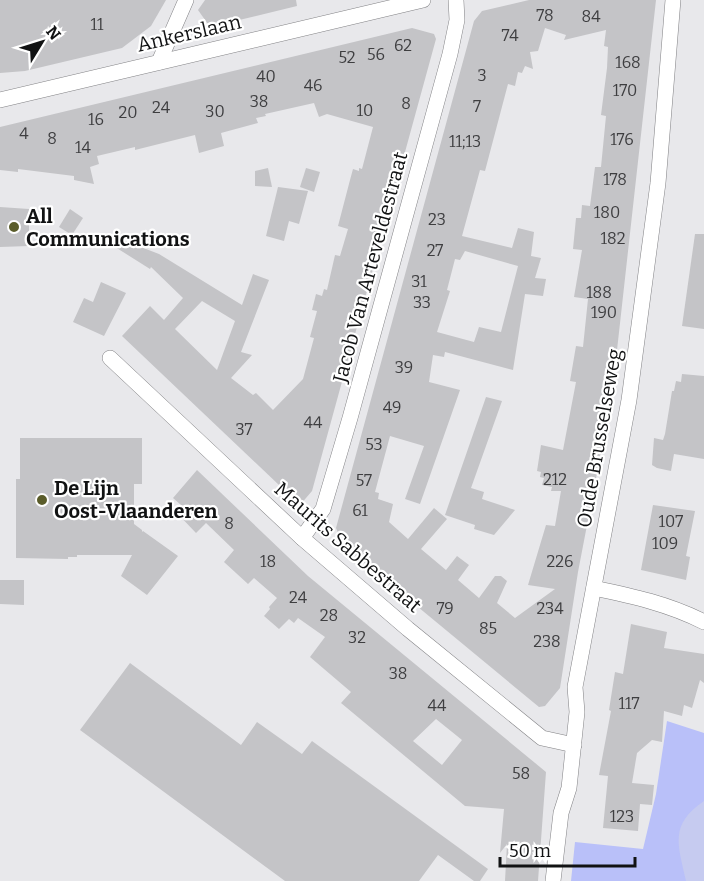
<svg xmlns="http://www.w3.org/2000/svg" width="704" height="881" font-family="Bitter,serif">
<rect width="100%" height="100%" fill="#e8e8eb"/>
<!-- green -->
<path fill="#b9c0f9" d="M667,721L704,733V881H571L575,842L643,849L656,794Z"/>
<!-- water -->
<path fill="#c6cbf0" d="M704,801V881H686C678,844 669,825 704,801Z"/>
<!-- building -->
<g fill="#c4c4c7" fill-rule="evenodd">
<path d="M0,0H166L151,26L122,48L25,71L0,73Z"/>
<path d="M205,0H296L297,6L210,27L198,10Z"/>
<path d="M529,0H656L612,395L578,572L560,688L545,706L539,707L343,545L336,528L474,21L482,11ZM545,28L566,35L564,40L606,30L604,46L608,47L607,68L601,115L606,116L601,167H595L590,206L582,205L581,218H576L573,249L582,250L574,297L588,299L583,347L576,346L570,381L576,382L563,450L541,445L537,471L541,472L540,477L544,478L542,485L552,487L551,491H561L555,526L546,525L528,585L555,589L515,618L497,603L507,581L501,576H495L479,598L458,580L469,565L457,556L446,570L421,549L447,519L434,508L408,539L389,522L393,504L378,499L379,493L375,492L390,436L424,446L405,499L420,504L460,390L429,382L433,355L444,357L445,352L513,370L525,294L543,296L546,279L535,278L541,258L531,256L534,232L518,228L512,248L462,236L480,170L485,171L508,84L515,86L518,72L522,73L525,66L533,69L530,52L538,51ZM465,251L518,266L501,332L479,327L474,342L437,332L450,291L447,290L455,259L460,260Z"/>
<path d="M412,28L434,34L436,39L312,491L300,505L122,336L150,306L164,320L183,298L151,267L150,269L104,240L107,234L159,254L242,305L253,274L269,280L241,352L252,355L231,378L253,395L256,393L273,410L303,379L314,338L310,337L317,311L312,310L316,294L322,296L324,289L327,290L335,255L340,256L348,229L338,226L350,180L353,169L359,171V168L362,169L373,127L327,114L319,117L314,103L265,114L266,116L256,118L258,123L221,133L224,146L199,153L195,135L135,150V147L97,156L99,164L90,167L94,184L74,180V176L18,169V172L0,170V127ZM202,301L235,321L217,370L175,329Z"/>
<path d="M268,168L272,187L255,186V171Z"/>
<path d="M306,168L320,172L314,192L300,187Z"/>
<path d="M278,187L308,191L299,224L289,221L284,241L266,236Z"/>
<path d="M0,207L29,209V246L0,247Z"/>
<path d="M70,209L83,218L72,235L59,227Z"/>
<path d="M695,234H704V329L682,326Z"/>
<path d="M101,282L126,293L104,336L73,322L84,298L93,302Z"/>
<path d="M682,374L704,376V459L674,454L671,471L657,468L652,465L654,438L663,440L665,434L672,391H674L676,381L681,382Z"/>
<path d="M486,397L502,401L471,488L484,492L482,499L515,510L494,535L474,529L475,525L445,515Z"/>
<path d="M20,438H142V484H134V524L142,530V532L143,531L178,556L147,595L121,576L132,555H77V557H68V559L16,558V479H20Z"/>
<path d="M197,470L308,576L546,772L538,881H505L507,844L500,853L504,809L465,806L341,703L351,692L310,657L325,637L298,618L294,623L289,619L279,629L264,616L270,609L269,607L277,598L254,578L248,584L224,562L234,550L206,523L196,533L175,511L181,505L173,498ZM436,719L462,740L442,765L413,741Z"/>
<path d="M653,505L695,511L686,556L690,557L686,580L641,570Z"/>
<path d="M0,580H24V605L0,604Z"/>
<path d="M631,624L667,632L664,648L704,654V683L700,680L692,708L684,705L682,716L664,711L662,742L652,740L637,753L632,783L654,785L652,805L640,804L638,831L603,828L608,776L599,775L611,711L609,710L615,672L623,674Z"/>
<path d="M130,663L241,745L257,722L302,754L312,741L488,869L480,881H474L438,855L419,881H285L80,730Z"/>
</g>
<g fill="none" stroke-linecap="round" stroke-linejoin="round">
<!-- street casing -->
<g stroke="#828285" stroke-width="16">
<g id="street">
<path d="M159,62L186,0"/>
<path d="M0,100L423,0"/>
<path d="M110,358L302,538L408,629L542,738L574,745"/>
<path d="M302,538L323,509L350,418L450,54L457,20L456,0"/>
<path d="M594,588C632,596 669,604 704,622"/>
<path d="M553,881L561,813L569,788L577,712L575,687L629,400L658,183L673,0"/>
</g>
</g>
<!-- street -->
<use href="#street" stroke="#fff" stroke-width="15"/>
</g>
<!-- markers -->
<g fill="#5a5c2a" stroke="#fff" stroke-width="2">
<circle cx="14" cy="227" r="6"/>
<circle cx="42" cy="500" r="6"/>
</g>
<g text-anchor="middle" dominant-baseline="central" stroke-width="4.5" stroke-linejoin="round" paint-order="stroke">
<!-- number labels -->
<g font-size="16" fill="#3e3e40">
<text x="545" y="15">78</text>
<text x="591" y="16">84</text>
<text x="97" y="24">11</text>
<text x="510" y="35">74</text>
<text x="403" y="45">62</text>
<text x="376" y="54">56</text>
<text x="347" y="57">52</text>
<text x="628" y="62">168</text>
<text x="482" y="75">3</text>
<text x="266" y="76">40</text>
<text x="313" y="85">46</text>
<text x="625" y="90">170</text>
<text x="259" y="101">38</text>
<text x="406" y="103">8</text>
<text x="477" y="106">7</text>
<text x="161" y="107">24</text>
<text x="365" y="110">10</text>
<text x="215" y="111">30</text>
<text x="128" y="112">20</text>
<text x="96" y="119">16</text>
<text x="24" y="133">4</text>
<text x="52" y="138">8</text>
<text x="622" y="139">176</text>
<text x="465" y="141">11;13</text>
<text x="83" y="147">14</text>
<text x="615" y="179">178</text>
<text x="607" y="212">180</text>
<text x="437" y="219">23</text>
<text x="613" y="238">182</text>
<text x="435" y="250">27</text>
<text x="419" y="281">31</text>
<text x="599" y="292">188</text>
<text x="422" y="302">33</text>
<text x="604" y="312">190</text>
<text x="404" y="367">39</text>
<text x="392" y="407">49</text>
<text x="313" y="422">44</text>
<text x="244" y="429">37</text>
<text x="374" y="444">53</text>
<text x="555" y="479">212</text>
<text x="364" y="480">57</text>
<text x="360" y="510">61</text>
<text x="671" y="521">107</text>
<text x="229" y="523">8</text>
<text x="665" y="543">109</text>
<text x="268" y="561">18</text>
<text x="560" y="561">226</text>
<text x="298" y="597">24</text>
<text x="445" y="608">79</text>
<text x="550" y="608">234</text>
<text x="329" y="615">28</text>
<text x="488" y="628">85</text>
<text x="357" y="637">32</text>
<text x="547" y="641">238</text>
<text x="398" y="673">38</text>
<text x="629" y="703">117</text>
<text x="437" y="705">44</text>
<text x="521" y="773">58</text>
<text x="622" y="816">123</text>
</g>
<!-- street labels -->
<g font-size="20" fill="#111213" stroke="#fff">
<text transform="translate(189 33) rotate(-13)">Ankerslaan</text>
<text transform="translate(370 267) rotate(-75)">Jacob Van Arteveldestraat</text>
<text transform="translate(599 438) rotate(-80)">Oude Brusselseweg</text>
<text transform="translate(348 547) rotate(41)">Maurits Sabbestraat</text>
</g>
<!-- poi labels -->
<g font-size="20" font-weight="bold" fill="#111213" stroke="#fff" text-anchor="start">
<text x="26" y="216">All<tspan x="26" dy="23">Communications</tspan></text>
<text x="54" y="488">De Lijn<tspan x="54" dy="23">Oost-Vlaanderen</tspan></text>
</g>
</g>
<!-- north arrow -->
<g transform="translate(42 42) rotate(52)" stroke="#ffffff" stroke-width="4.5" paint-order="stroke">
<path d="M0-4.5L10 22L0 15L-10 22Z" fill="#111213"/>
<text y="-9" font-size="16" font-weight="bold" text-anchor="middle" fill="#111213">N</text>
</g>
<!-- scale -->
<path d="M500 857v9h135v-9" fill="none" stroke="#111213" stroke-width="3"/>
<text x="509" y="857" font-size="18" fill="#111213" stroke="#ffffff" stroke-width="4.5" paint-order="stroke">50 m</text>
</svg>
